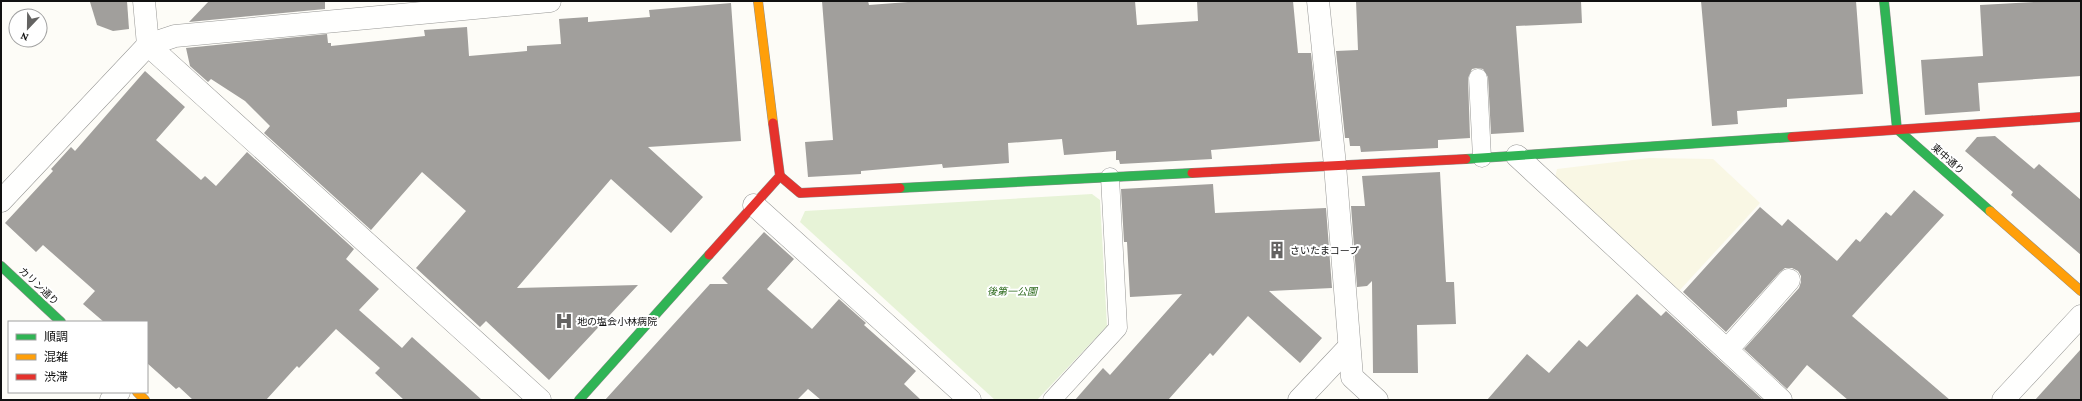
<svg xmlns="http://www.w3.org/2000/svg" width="2082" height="401" font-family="'Crimson Pro','Noto Sans JP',serif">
<rect width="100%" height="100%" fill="#fdfcf7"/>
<!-- farmland -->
<path fill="#f9f7e4" d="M1649,158L1713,159L1760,203L1679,291L1554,183L1557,169Z"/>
<!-- green -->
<path fill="#e7f3d7" d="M1092,194L1100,200L1107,326L1037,400H995L800,222L805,211Z"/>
<!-- building -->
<g fill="#a19f9c">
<path d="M127,1L129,29L113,31L97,25L90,2Z"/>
<path d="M209,1H325V9L189,22Z"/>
<path d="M822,1H868L869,5L921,1H1135L1137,25L1198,21L1197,1H1293L1298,53H1311L1320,141L1211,150L1212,159L1120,164L1119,160H1116V151L1064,155L1062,139L1008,143L1009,163L943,168L942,164L861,171V174L808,177L805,142L833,140Z"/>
<path d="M1356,1H1581L1582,23L1516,26L1524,132L1491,134L1488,77L1483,69L1477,68L1472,69L1468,78L1470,138L1438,140V148L1361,152L1360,146H1350L1349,138H1345L1336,51L1358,50Z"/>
<path d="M1701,1H1856L1863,94L1787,99V107L1737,111L1738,124L1712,126Z"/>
<path d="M2051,1H2081V76L1978,83L1980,111L1925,115L1921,60L1983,56L1980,5Z"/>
<path d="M731,3L741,141L648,147L703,197L671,233L611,179L517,288L638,285L549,380L486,321L480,327L416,268L466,211L422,172L371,230L264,133L270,126L245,101L211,79L208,82L190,66L186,48L327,34L328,43H331V46L425,36L424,30L467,27L469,56L527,51V46L561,44L559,19L588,17V22L650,17L649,10Z"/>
<path d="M145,71L185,107L156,140L201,180L205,176L216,186L247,152L354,249L346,259L379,289L359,310L402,348L412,337L482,400H404L375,373L380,368L336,329L299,368L297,366L266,400H193L179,387L176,389L147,363V322H104L83,304L95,291L43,245L36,252L5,223L53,171L51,169L71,147L75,151Z"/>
<path d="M1995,136L2034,169L2039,164L2081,200V255L2011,195L2013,192L1965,151L1977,137Z"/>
<path d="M1440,172L1446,282H1454L1456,324L1417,325L1418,373H1373L1372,281L1367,286L1357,287L1351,206H1365L1362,176Z"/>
<path d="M1213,184L1215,213L1326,208L1332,288L1269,291L1322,338L1300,363L1248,316L1213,356L1210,353L1168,400H1075L1103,368L1110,375L1182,294L1130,297L1127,242H1124L1121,189Z"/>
<path d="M1914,190L1944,215L1852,316L1950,400H1848L1807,365L1787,389L1744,349L1799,288L1801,282V276L1798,271L1792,268H1785L1780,272L1726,332L1683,292L1760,207L1782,226L1788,219L1837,261L1856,239L1860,242L1886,212L1891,216Z"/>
<path d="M764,232L794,259L767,289L812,329L839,299L866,323L864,325L916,371L904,384L921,400H821L808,389L797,400H605L710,284H728L722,278Z"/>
<path d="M1637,294L1661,316L1666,311L1763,400H1487L1527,354L1549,373L1579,340L1587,347Z"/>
<path d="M2081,349V400H2035Z"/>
</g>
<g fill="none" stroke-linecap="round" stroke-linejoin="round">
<!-- lane casing -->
<g stroke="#979795" stroke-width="19">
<g id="lane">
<path d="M1478,78L1482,158"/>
<path d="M1052,400L1118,328L1110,177"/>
</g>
</g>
<!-- street casing -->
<g stroke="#979795" stroke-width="23">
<g id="street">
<path d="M144,1L148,45L540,400"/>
<path d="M1318,1L1335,165L1352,377L1377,400"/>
<path d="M1517,156L1781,400"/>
<path d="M1,201L148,45L175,36L550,1"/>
<path d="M754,205L970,400"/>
<path d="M1727,350L1789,280"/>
<path d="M111,400L119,392"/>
<path d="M1299,400L1349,347"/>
<path d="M2003,400L2081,316"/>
</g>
</g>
<!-- fast casing -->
<g stroke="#8e8d8b" stroke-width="10">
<g id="fast">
<path d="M1884,1L1897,129L1990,211"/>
<path d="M1466,159L1792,137"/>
<path d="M900,188L1192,173"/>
<path d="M1,266L61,322"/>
<path d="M579,400L709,255"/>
</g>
</g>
<!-- slow casing -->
<g stroke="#8e8d8b" stroke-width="10">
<g id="slow">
<path d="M758,1L773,123"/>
<path d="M1990,211L2081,291"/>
<path d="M137,392L145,400"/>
</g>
</g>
<!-- jam casing -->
<g stroke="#8e8d8b" stroke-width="10">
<g id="jam">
<path d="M1792,137L2081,117"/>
<path d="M1192,173L1466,159"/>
<path d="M780,176L800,193L900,188"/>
<path d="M709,255L780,176L773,123"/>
</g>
</g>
<!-- lane -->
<use href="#lane" stroke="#fffffe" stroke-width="18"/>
<!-- street -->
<use href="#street" stroke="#fffffe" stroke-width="22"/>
<!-- fast -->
<use href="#fast" stroke="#30b455" stroke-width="9"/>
<!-- slow -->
<use href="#slow" stroke="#ff9f0a" stroke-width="9"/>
<!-- jam -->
<use href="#jam" stroke="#e5322d" stroke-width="9"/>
</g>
<!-- icons -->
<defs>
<g id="building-bare" transform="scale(1.38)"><path d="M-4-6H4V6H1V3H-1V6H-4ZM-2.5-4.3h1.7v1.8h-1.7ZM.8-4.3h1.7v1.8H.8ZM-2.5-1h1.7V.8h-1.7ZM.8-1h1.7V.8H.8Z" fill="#646362" stroke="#fff" stroke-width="2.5" paint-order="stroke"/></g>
<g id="hospital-bare" transform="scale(1.38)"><path d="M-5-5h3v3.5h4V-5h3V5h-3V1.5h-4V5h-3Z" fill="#646362" stroke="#fff" stroke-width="2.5" paint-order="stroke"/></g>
</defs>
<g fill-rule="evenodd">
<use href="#building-bare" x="1277" y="250"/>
<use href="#hospital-bare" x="564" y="321"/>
</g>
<g text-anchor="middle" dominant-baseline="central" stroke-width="4" stroke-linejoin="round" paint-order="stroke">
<!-- street labels -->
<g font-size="10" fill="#111" stroke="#fff">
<text transform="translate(1948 159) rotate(42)">東中通り</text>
<text transform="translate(39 286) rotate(43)">カリン通り</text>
</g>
<!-- poi labels -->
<g font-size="10" fill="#111" stroke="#fff" text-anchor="start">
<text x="1290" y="250">さいたまコープ</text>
<text x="577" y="321">地の塩会小林病院</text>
</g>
<!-- park labels -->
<g font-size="10" font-style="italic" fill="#2f6b1f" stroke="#fff">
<text x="1012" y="291">後第一公園</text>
</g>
</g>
<!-- border -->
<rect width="2082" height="401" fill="none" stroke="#111111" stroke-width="4"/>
<!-- legend -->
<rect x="8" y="321" width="140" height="72" fill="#ffffff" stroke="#a0a0a0"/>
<rect x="16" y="334" width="20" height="6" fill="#30b455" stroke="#a0a0a0"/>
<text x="44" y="341" font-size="12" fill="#111111">順調</text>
<rect x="16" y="354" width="20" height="6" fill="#ff9f0a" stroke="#a0a0a0"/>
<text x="44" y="361" font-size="12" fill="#111111">混雑</text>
<rect x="16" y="374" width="20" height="6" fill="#e5322d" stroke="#a0a0a0"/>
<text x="44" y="381" font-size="12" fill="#111111">渋滞</text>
<!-- north arrow -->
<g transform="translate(28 28) rotate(202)"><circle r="19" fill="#ffffff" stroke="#a0a0a0"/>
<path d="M0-3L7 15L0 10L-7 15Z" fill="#646362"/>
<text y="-6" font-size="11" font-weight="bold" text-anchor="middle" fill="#111111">N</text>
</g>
</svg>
